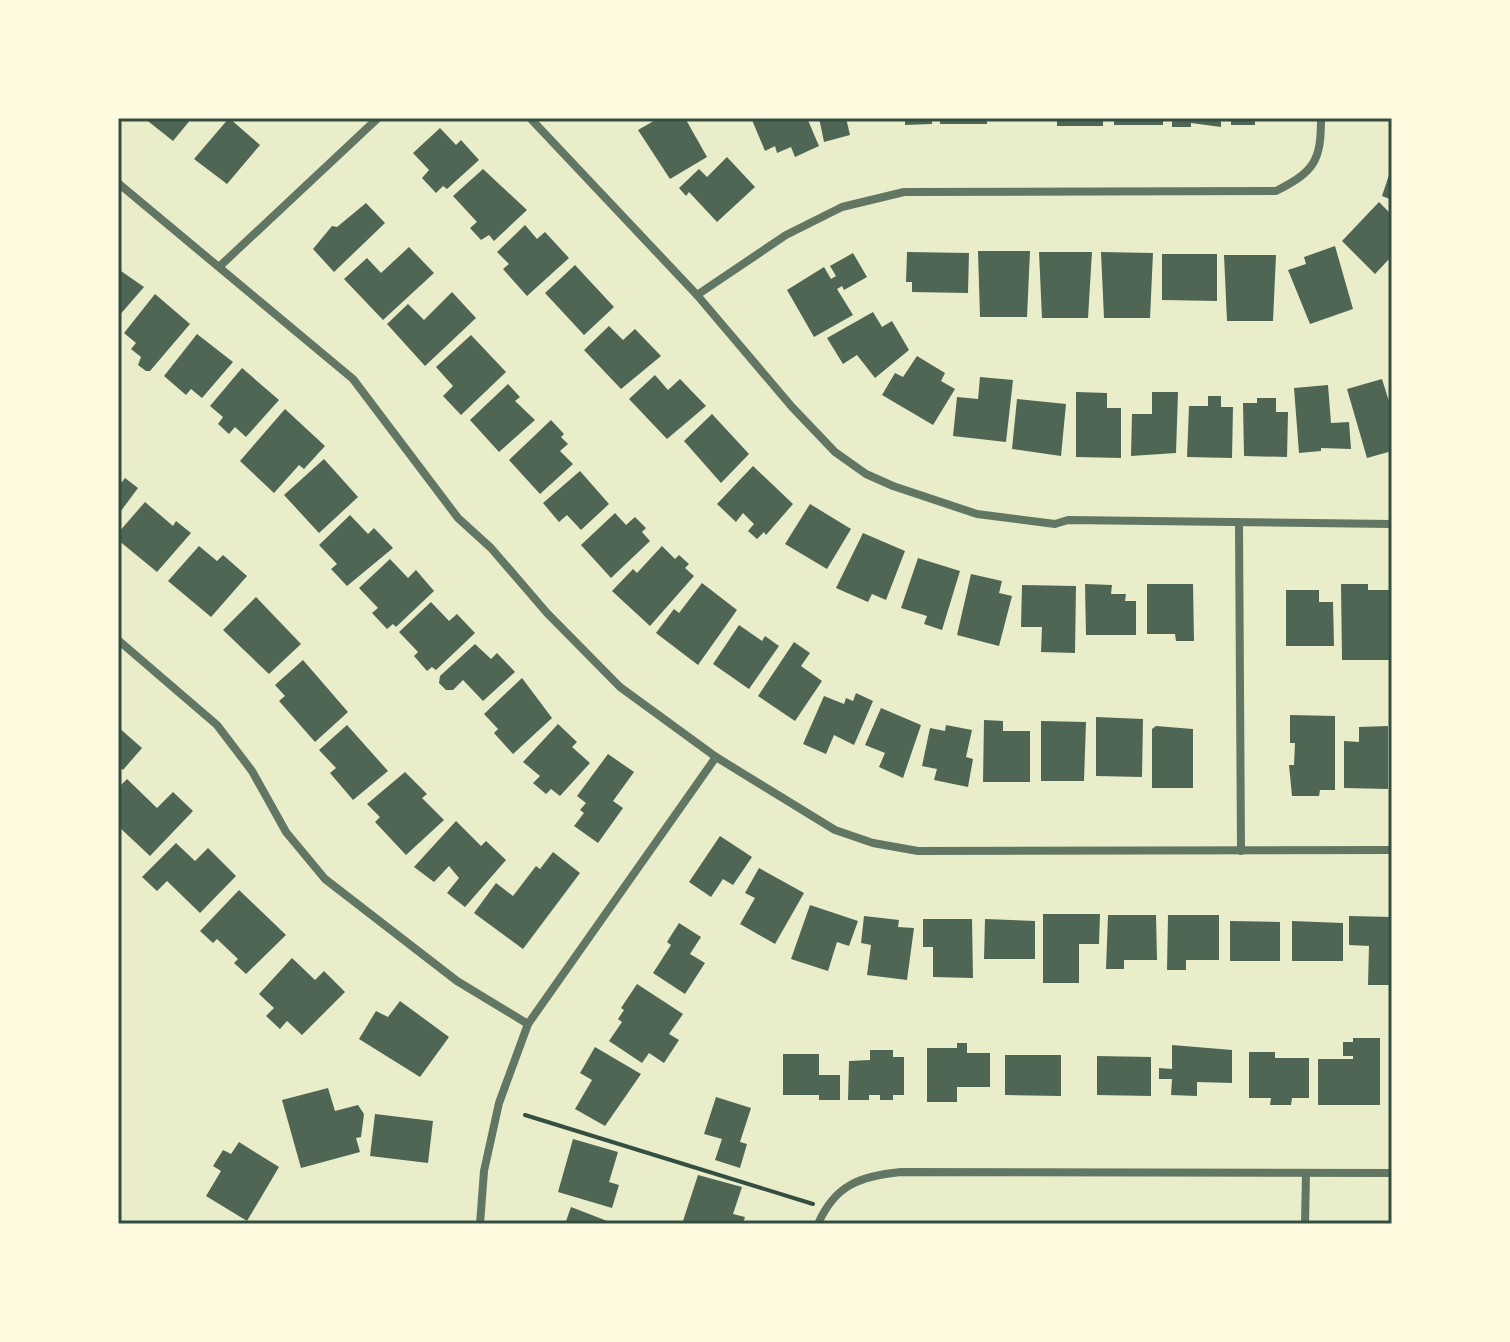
<svg xmlns="http://www.w3.org/2000/svg" width="1510" height="1342" font-family="Figtree,sans-serif">
<rect width="100%" height="100%" fill="#e9edc9"/>
<!-- building -->
<g fill="#4f6655">
<path d="M144,118H192L173,141Z"/>
<path d="M229,118L260,145L227,184L194,159Z"/>
<path d="M659,118H685L707,157L670,179L638,130Z"/>
<path d="M757,118H807L819,146L795,157L791,147L777,153L775,146L765,151L752,120Z"/>
<path d="M819,118H846L850,135L824,142Z"/>
<path d="M905,118H932V124L905,125Z"/>
<rect x="940" y="118" width="47" height="6"/>
<rect x="1057" y="118" width="46" height="8"/>
<rect x="1114" y="118" width="49" height="7"/>
<path d="M1172,118H1221V127L1191,123V127H1172Z"/>
<rect x="1231" y="118" width="24" height="7"/>
<path d="M440,128L456,145L461,140L479,160L447,189L443,186L436,193L422,178L429,170L413,153Z"/>
<path d="M727,157L755,187L717,222L689,192L686,196L679,188L699,169L707,177Z"/>
<path d="M1392,166V200L1382,196Z"/>
<path d="M483,169L527,210L494,241L489,235L481,240L470,228L477,222L453,196Z"/>
<path d="M1379,202L1392,215V256L1375,274L1342,241Z"/>
<path d="M366,203L385,223L334,272L313,249L332,226L337,227Z"/>
<path d="M525,225L537,239L545,232L569,258L527,296L503,269L509,264L497,252Z"/>
<path d="M1335,246L1353,309L1310,324L1288,270L1306,264L1304,257Z"/>
<path d="M409,247L434,273L383,320L344,279L367,258L381,273Z"/>
<path d="M978,251H1030L1027,317H980Z"/>
<path d="M907,252L969,253L968,293L912,292V282H906Z"/>
<path d="M1039,252H1092L1088,318H1042Z"/>
<path d="M1101,252L1153,253L1150,318H1104Z"/>
<path d="M853,253L867,277L844,290L842,286L837,289L853,315L814,337L787,290L824,267L831,279L836,276L830,266Z"/>
<path d="M1162,254H1217V301L1162,300Z"/>
<path d="M1224,255H1276L1273,321H1227Z"/>
<path d="M575,265L614,307L584,335L545,293Z"/>
<path d="M118,269L144,287L118,317Z"/>
<path d="M452,292L476,318L425,366L387,324L408,304L424,320Z"/>
<path d="M155,294L190,324L150,371H146L138,365L141,357L131,349L136,343L124,333Z"/>
<path d="M873,312L882,327L892,321L909,350L875,378L857,355L843,364L827,338Z"/>
<path d="M609,326L623,340L635,329L661,356L621,389L584,350Z"/>
<path d="M197,334L233,362L202,398L191,389L186,395L164,376Z"/>
<path d="M471,335L506,372L461,415L443,396L453,386L436,367Z"/>
<path d="M917,356L945,373L941,381L955,389L933,425L882,395L895,373L903,377Z"/>
<path d="M242,368L279,400L246,437L235,427L229,434L218,424L223,417L210,406Z"/>
<path d="M655,375L668,390L680,379L706,406L667,439L629,399Z"/>
<path d="M980,377L1013,380L1006,442L953,436L957,397L978,399Z"/>
<path d="M1382,379L1392,411V451L1367,458L1347,389Z"/>
<path d="M508,384L520,397L515,401L535,420L499,452L470,420Z"/>
<path d="M1328,385L1331,423L1349,422L1351,449L1321,448V451L1299,453L1294,388Z"/>
<path d="M1076,392L1107,393V408H1121V458L1076,457Z"/>
<path d="M1152,392H1178L1176,453L1131,456L1132,414H1152Z"/>
<path d="M1208,396H1221V407H1233L1232,458L1187,457L1189,406H1208Z"/>
<path d="M1257,398H1276V412H1288L1287,457L1244,456L1243,403H1257Z"/>
<path d="M1017,399L1066,404L1061,456L1012,449Z"/>
<path d="M285,409L325,446L304,469L299,465L274,493L240,461Z"/>
<path d="M712,414L749,454L721,483L684,441Z"/>
<path d="M551,420L564,434L561,437L568,444L560,451L573,464L540,494L509,460Z"/>
<path d="M324,459L358,497L319,533L284,495Z"/>
<path d="M753,466L793,504L766,535L764,532L757,539L748,531L754,524L743,513L736,522L717,504Z"/>
<path d="M580,471L609,504L581,530L567,515L559,522L543,503Z"/>
<path d="M125,478L138,488L118,515V479L122,482Z"/>
<path d="M145,502L173,526L176,521L191,533L157,572L118,540V533Z"/>
<path d="M810,504L851,529L827,569L785,544Z"/>
<path d="M615,513L626,525L635,517L646,528L642,532L650,541L611,578L581,545Z"/>
<path d="M350,515L368,534L374,528L393,548L347,586L331,569L337,564L319,545Z"/>
<path d="M863,533L905,551L886,600L872,594L868,602L836,588Z"/>
<path d="M199,546L217,561L223,555L247,576L211,617L168,581Z"/>
<path d="M662,546L675,559L679,555L689,564L685,568L694,576L650,626L612,591L633,569L637,573Z"/>
<path d="M918,558L960,571L942,630L924,624L927,616L901,608Z"/>
<path d="M390,559L408,578L416,570L434,591L396,627L393,624L387,629L372,613L378,608L359,588Z"/>
<path d="M971,574L1002,581L999,593L1012,596L999,646L957,635Z"/>
<path d="M702,583L737,610L698,665L656,633L674,609L679,613Z"/>
<path d="M1085,584L1112,585L1111,594H1126L1125,601H1136V635H1086Z"/>
<path d="M1147,584H1193L1194,641H1176L1175,634H1147Z"/>
<path d="M1341,584H1368V590H1392V660H1342Z"/>
<path d="M1022,585L1076,586L1075,653L1041,652L1042,627H1021Z"/>
<path d="M1286,590H1319V602H1333L1334,646H1286Z"/>
<path d="M256,597L301,644L269,674L223,630Z"/>
<path d="M431,602L449,621L457,614L475,633L436,670L432,667L427,671L414,656L418,652L399,632Z"/>
<path d="M739,625L762,641L765,636L779,646L749,689L713,664Z"/>
<path d="M794,642L810,653L801,666L822,681L795,721L758,696Z"/>
<path d="M475,644L491,659L497,653L515,672L483,701L463,680L453,690H446L439,683L440,676Z"/>
<path d="M303,660L348,712L315,742L279,701L285,696L275,685Z"/>
<path d="M522,678L552,718L513,754L494,733L498,729L484,714Z"/>
<path d="M856,693L873,701L854,745L834,735L826,754L803,744L824,696L844,704L846,698L853,701Z"/>
<path d="M881,708L921,725L903,778L879,767L885,753L865,745Z"/>
<path d="M1290,715L1335,716V790H1320L1319,796H1292L1289,765H1294L1295,743H1290Z"/>
<path d="M1096,717L1143,719L1142,777L1096,776Z"/>
<path d="M984,720L1003,721V731H1030V782H983Z"/>
<path d="M1041,721L1086,722L1084,781H1041Z"/>
<path d="M558,724L577,742L572,747L590,763L560,796L551,789L546,794L533,783L540,776L523,762Z"/>
<path d="M347,725L388,771L353,800L330,773L336,768L319,750Z"/>
<path d="M946,725L972,730L966,757L973,759L968,787L934,780L937,769L922,766L930,728L945,731Z"/>
<path d="M1156,726L1193,729V788H1152V729Z"/>
<path d="M1388,726V789L1344,788V741L1359,742V727Z"/>
<path d="M118,727L142,748L123,770L118,766Z"/>
<path d="M608,754L634,772L613,801L623,808L598,843L574,826L584,813L580,810L586,803L577,796Z"/>
<path d="M405,772L427,794L422,798L444,820L406,855L375,822L380,817L367,804Z"/>
<path d="M127,779L157,808L173,792L193,811L150,856L118,826V788Z"/>
<path d="M456,821L481,846L486,841L506,860L465,907L447,893L459,878L449,866L434,882L414,867Z"/>
<path d="M720,836L752,857L733,885L723,879L711,897L689,882Z"/>
<path d="M176,843L195,861L208,848L236,876L200,913L167,881L157,891L142,877Z"/>
<path d="M553,852L580,873L523,949L474,913L496,883L513,896L536,866L540,869Z"/>
<path d="M759,868L804,893L775,944L740,924L755,898L745,893Z"/>
<path d="M239,890L286,935L246,974L234,963L238,959L217,939L213,943L200,931Z"/>
<path d="M810,905L858,921L849,946L837,942L828,971L791,959Z"/>
<path d="M1043,914H1100L1099,944H1079V983H1043Z"/>
<path d="M1108,915H1156L1157,960H1124V969H1106Z"/>
<path d="M1168,915H1219V960H1186V970H1167Z"/>
<path d="M864,916L899,920L898,927L914,928L907,980L867,975L871,945L861,943Z"/>
<path d="M1349,916L1392,917V985H1368L1369,946L1349,945Z"/>
<path d="M923,919H972L973,978L933,977V947H923Z"/>
<path d="M985,919L1035,921V959H984Z"/>
<path d="M1230,921L1280,922V961H1230Z"/>
<path d="M1292,921L1343,923V961H1292Z"/>
<path d="M679,923L701,937L690,954L705,963L685,994L653,973L671,945L667,942Z"/>
<path d="M292,958L315,980L324,971L345,992L302,1035L287,1021L280,1029L266,1016L274,1008L259,994Z"/>
<path d="M637,984L683,1014L669,1034L679,1040L664,1063L649,1053L642,1063L609,1041L622,1022L618,1019L624,1010L621,1008Z"/>
<path d="M400,1001L449,1037L420,1077L359,1039L376,1011L388,1017Z"/>
<path d="M1353,1038H1380V1105H1318V1059H1353V1056H1343V1042H1353Z"/>
<path d="M957,1043H967V1053H990V1087H957V1102H927V1048H957Z"/>
<path d="M1172,1045L1232,1050V1083L1197,1082V1096L1171,1095L1172,1079H1159V1068L1172,1069Z"/>
<path d="M595,1047L641,1074L605,1126L575,1109L592,1080L580,1073Z"/>
<path d="M870,1050H893V1057H904V1095H893V1100H880V1095H869V1100H848L849,1061L870,1060Z"/>
<path d="M1249,1052H1275V1058H1309V1098H1292L1291,1105H1270L1271,1098H1249Z"/>
<path d="M783,1054H819V1075H840V1100H819V1095H783Z"/>
<path d="M1005,1055H1061V1096L1005,1095Z"/>
<path d="M1097,1056L1151,1057V1096L1097,1095Z"/>
<path d="M328,1088L335,1111L358,1105L364,1114L361,1137L356,1138L360,1152L301,1168L282,1100Z"/>
<path d="M716,1097L751,1108L740,1142L747,1144L740,1168L715,1160L722,1139L704,1134Z"/>
<path d="M375,1114L433,1121L428,1163L370,1156Z"/>
<path d="M573,1139L618,1152L609,1182L619,1185L612,1208L558,1192Z"/>
<path d="M239,1142L279,1167L247,1221L206,1196L221,1171L213,1166L223,1150L231,1154Z"/>
<path d="M698,1175L742,1187L733,1214L745,1217L743,1224H682Z"/>
<path d="M571,1207L615,1224H565Z"/>
</g>
<g fill="none" stroke-linecap="round" stroke-linejoin="round">
<!-- path -->
<path stroke="#344e41" stroke-width="4" d="M525,1115L813,1204"/>
<!-- minor -->
<g stroke="#617663" stroke-width="8">
<path d="M530,118L697,295L792,407L835,452L866,474L893,486L977,514L1055,524L1068,520L1392,524"/>
<path d="M118,183L353,379L458,518L491,548L547,613L620,687L716,757L835,830L873,843L918,851L1392,850"/>
<path d="M220,266L378,118"/>
<path d="M697,295L786,235L842,207L904,192L1276,191C1315,171 1321,161 1321,118"/>
<path d="M1239,525L1241,851"/>
<path d="M118,640L217,725L252,771L286,832L325,879L457,981L528,1024"/>
<path d="M480,1224L484,1171L499,1103L528,1024L716,757"/>
<path d="M818,1224C835,1185 860,1176 901,1172L1392,1173"/>
<path d="M1305,1224L1306,1173"/>
</g>
</g>
<!-- border -->
<rect width="1510" height="1342" fill="none" stroke="#fefae0" stroke-width="240"/>
<rect x="120" y="120" width="1270" height="1102" fill="none" stroke="#344e41" stroke-width="3"/>
</svg>
